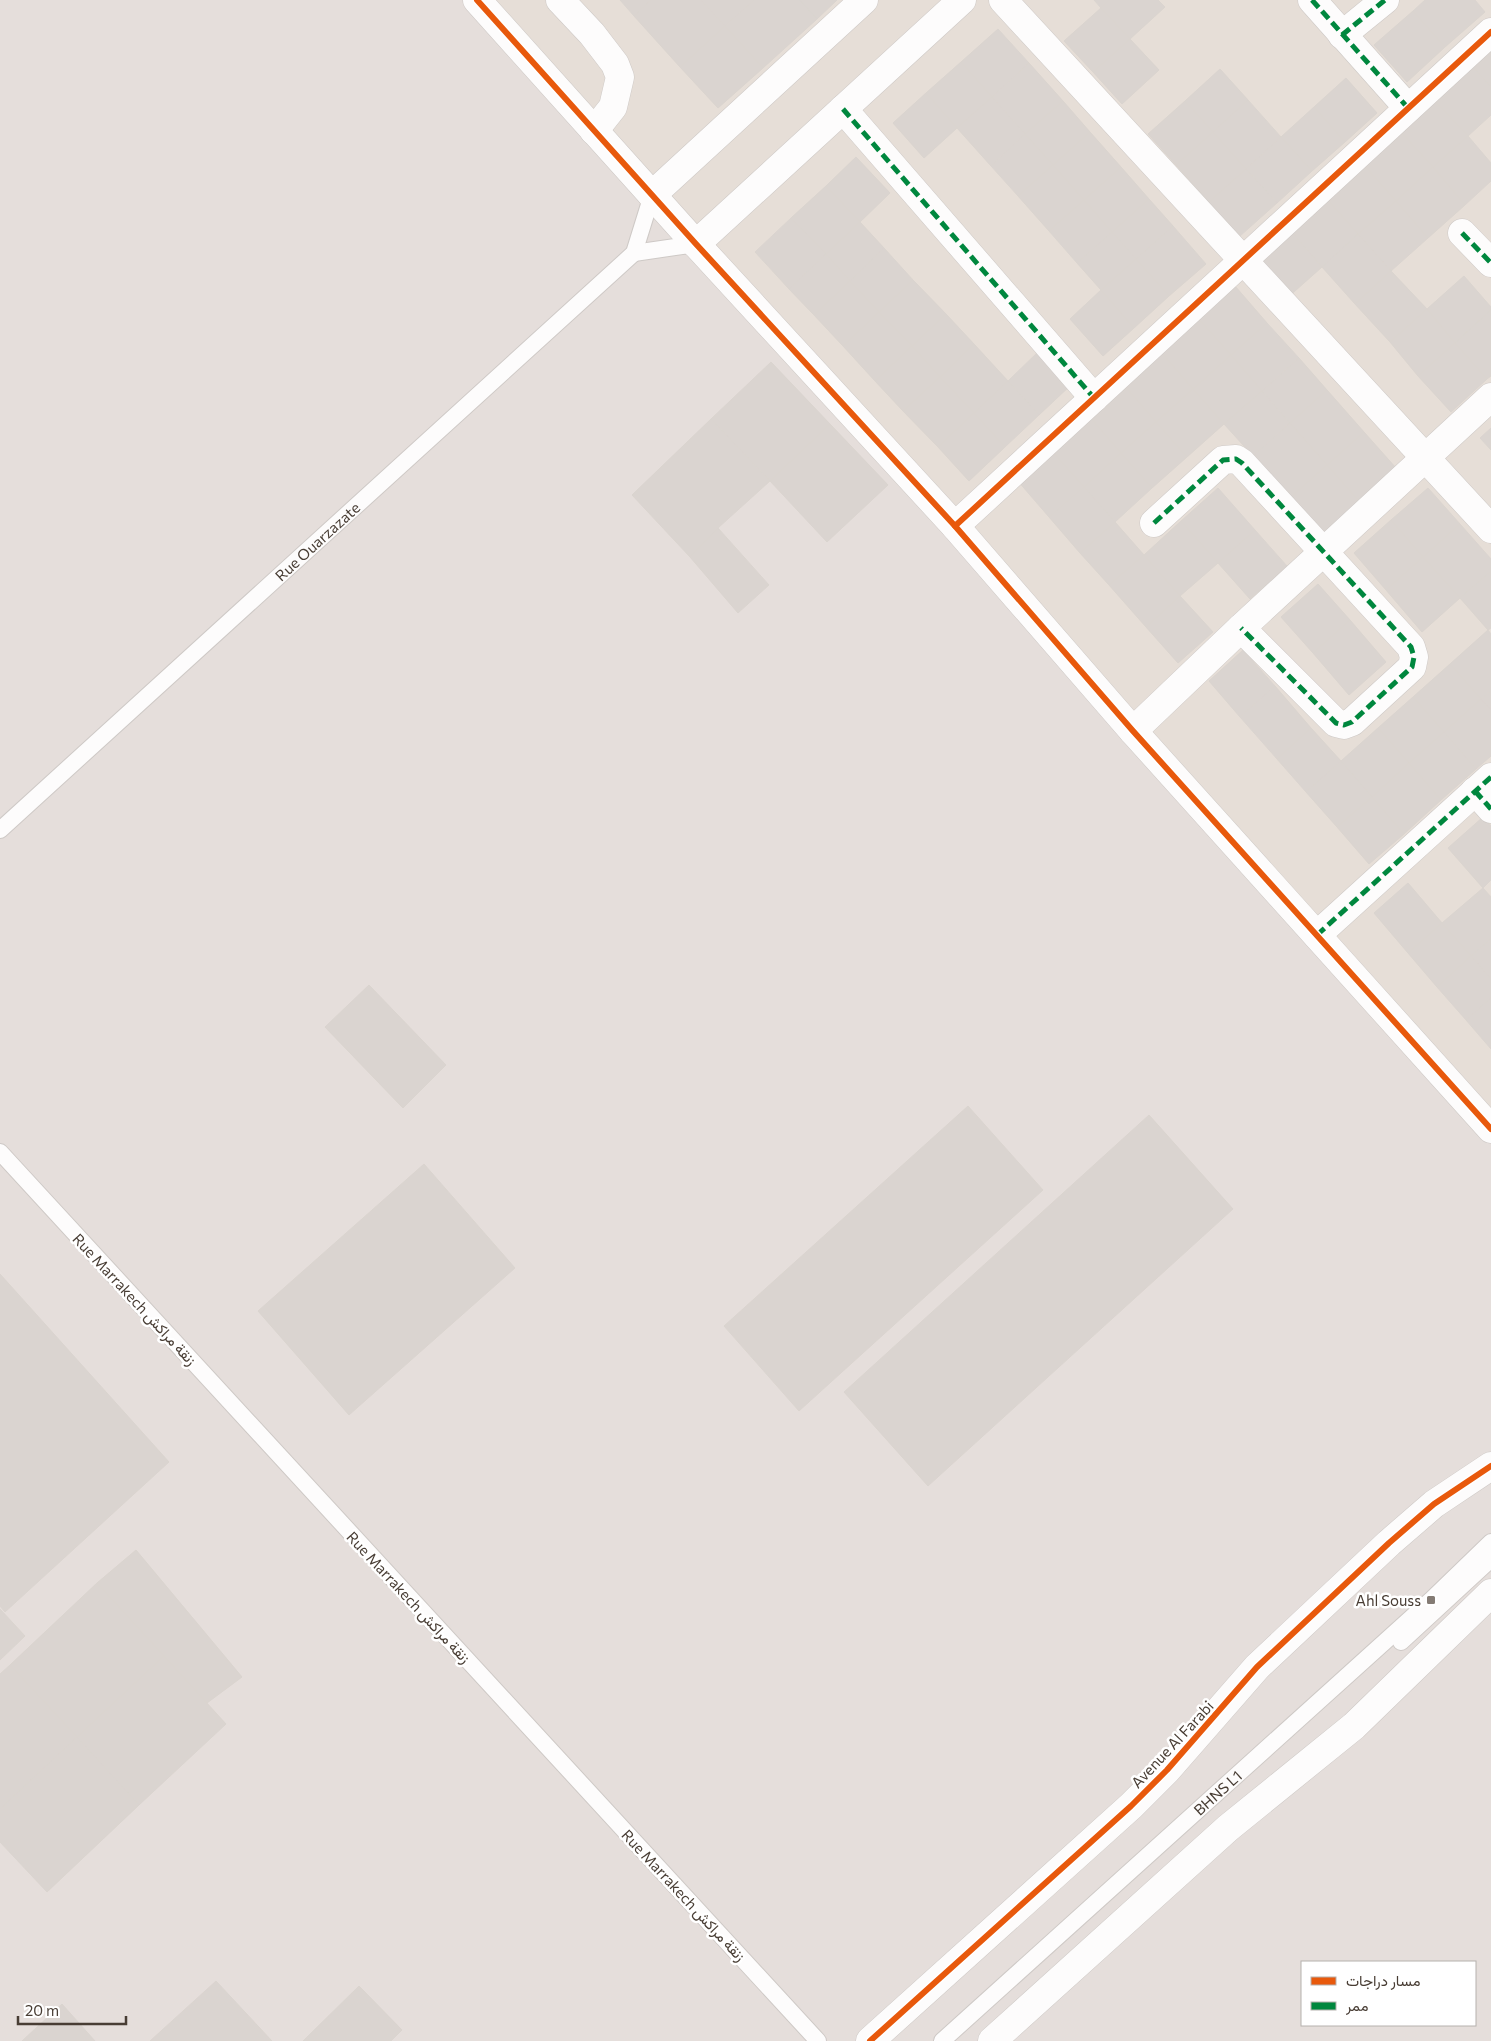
<svg xmlns="http://www.w3.org/2000/svg" width="1491" height="2041" font-family="Commissioner,Vazirmatn,sans-serif">
<rect width="100%" height="100%" fill="#f2edea"/>
<!-- residential -->
<path fill="#e6ded7" d="M474,0H1491V1126Z"/>
<!-- industrial -->
<path fill="#e5dedb" fill-rule="evenodd" d="M0,0H474L1491,1126V2041H0ZM1302,1962H1475V2025H1302Z"/>
<!-- building -->
<g fill="#dad4d0" stroke="#dad4cf">
<path d="M620,0H651L634,16Z"/>
<path d="M651,0H701L725,26L680,67L634,16Z"/>
<path d="M701,0H754L725,26Z"/>
<path d="M754,0H800L817,19L763,68L725,26Z"/>
<path d="M800,0H837L817,19Z"/>
<path d="M1094,0H1109L1101,8Z"/>
<path d="M1109,0H1158L1165,7L1130,39L1101,8Z"/>
<path d="M1425,0H1475L1485,12L1445,47L1413,11Z"/>
<path d="M1101,8L1130,39L1093,72L1064,41Z"/>
<path d="M1413,11L1445,47L1407,82L1374,45Z"/>
<path d="M725,26L763,68L718,108L680,67Z"/>
<path d="M998,29L1029,63L992,97L961,62Z"/>
<path d="M1130,39L1159,70L1122,104L1093,72Z"/>
<path d="M1491,49V87L1472,66Z"/>
<path d="M961,62L992,97L957,128L926,93Z"/>
<path d="M1029,63L1063,101L1025,134L992,97Z"/>
<path d="M1472,66L1491,87V115L1468,136L1434,100Z"/>
<path d="M1220,69L1248,100L1213,132L1185,101Z"/>
<path d="M1346,78L1377,113L1345,142L1314,107Z"/>
<path d="M926,93L957,128L924,158L893,123Z"/>
<path d="M992,97L1025,134L991,166L957,128Z"/>
<path d="M1248,100L1281,137L1246,169L1213,132Z"/>
<path d="M1434,100L1468,136L1433,167L1400,131Z"/>
<path d="M1063,101L1090,132L1053,165L1025,134Z"/>
<path d="M1185,101L1213,132L1176,165L1148,134Z"/>
<path d="M1314,107L1345,142L1312,171L1281,137Z"/>
<path d="M1400,131L1433,167L1396,201L1363,164Z"/>
<path d="M1090,132L1121,167L1084,200L1053,165Z"/>
<path d="M1213,132L1246,169L1209,202L1176,165Z"/>
<path d="M1025,134L1053,165L1018,196L991,166Z"/>
<path d="M1468,136L1491,163V181L1465,205L1433,167Z"/>
<path d="M1281,137L1312,171L1277,203L1246,169Z"/>
<path d="M856,157L890,193L860,222L826,186Z"/>
<path d="M1363,164L1396,201L1358,234L1326,198Z"/>
<path d="M1053,165L1084,200L1049,231L1018,196Z"/>
<path d="M1121,167L1149,199L1112,232L1084,200Z"/>
<path d="M1433,167L1465,205L1428,238L1396,201Z"/>
<path d="M1246,169L1277,203L1240,236L1209,202Z"/>
<path d="M826,186L860,222L826,254L791,218Z"/>
<path d="M1326,198L1358,234L1322,267L1290,230Z"/>
<path d="M1149,199L1173,226L1136,259L1112,232Z"/>
<path d="M1084,200L1112,232L1077,263L1049,231Z"/>
<path d="M1396,201L1428,238L1391,271L1358,234Z"/>
<path d="M791,218L826,254L789,289L755,252Z"/>
<path d="M860,222L884,248L850,281L826,254Z"/>
<path d="M1173,226L1206,264L1169,296L1136,259Z"/>
<path d="M1290,230L1322,267L1286,299L1254,263Z"/>
<path d="M1112,232L1136,259L1101,290L1077,263Z"/>
<path d="M1358,234L1391,271L1355,304L1322,267Z"/>
<path d="M884,248L913,280L879,312L850,281Z"/>
<path d="M826,254L850,281L814,315L789,289Z"/>
<path d="M1136,259L1169,296L1134,328L1101,290Z"/>
<path d="M1391,271L1427,309L1390,342L1355,304Z"/>
<path d="M1464,276L1491,307V310L1455,343L1427,309Z"/>
<path d="M913,280L946,314L912,346L879,312Z"/>
<path d="M850,281L879,312L843,346L814,315Z"/>
<path d="M1235,286L1267,323L1231,355L1198,318Z"/>
<path d="M1101,290L1134,328L1103,356L1070,319Z"/>
<path d="M1427,309L1455,343L1418,376L1390,342Z"/>
<path d="M1491,310V376L1487,379L1455,343Z"/>
<path d="M879,312L912,346L875,381L843,346Z"/>
<path d="M946,314L974,344L940,377L912,346Z"/>
<path d="M1198,318L1231,355L1193,389L1161,352Z"/>
<path d="M1267,323L1299,358L1262,391L1231,355Z"/>
<path d="M1455,343L1487,379L1451,412L1418,376Z"/>
<path d="M974,344L1008,381L974,413L940,377Z"/>
<path d="M912,346L940,377L903,411L875,381Z"/>
<path d="M1040,350L1072,384L1039,415L1008,381Z"/>
<path d="M1161,352L1193,389L1156,422L1124,385Z"/>
<path d="M1231,355L1262,391L1224,424L1193,389Z"/>
<path d="M1299,358L1327,390L1290,423L1262,391Z"/>
<path d="M771,362L830,424L770,481L711,419Z"/>
<path d="M940,377L974,413L938,447L903,411Z"/>
<path d="M1008,381L1039,415L1005,447L974,413Z"/>
<path d="M1124,385L1156,422L1121,453L1089,416Z"/>
<path d="M1193,389L1224,424L1187,457L1156,422Z"/>
<path d="M1327,390L1364,432L1327,465L1290,423Z"/>
<path d="M1262,391L1290,423L1253,456L1224,424Z"/>
<path d="M974,413L1005,447L969,481L938,447Z"/>
<path d="M1089,416L1121,453L1084,487L1051,450Z"/>
<path d="M711,419L770,481L718,528L690,557L632,495Z"/>
<path d="M1156,422L1187,457L1152,488L1121,453Z"/>
<path d="M1290,423L1327,465L1290,498L1253,456Z"/>
<path d="M830,424L888,485L827,542L770,481Z"/>
<path d="M1491,428V450L1480,438Z"/>
<path d="M1364,432L1396,468L1359,501L1327,465Z"/>
<path d="M1051,450L1084,487L1049,517L1017,480Z"/>
<path d="M1121,453L1152,488L1115,522L1084,487Z"/>
<path d="M1327,465L1359,501L1322,534L1290,498Z"/>
<path d="M1084,487L1115,522L1080,553L1049,517Z"/>
<path d="M1218,488L1255,530L1218,563L1181,521Z"/>
<path d="M1428,488L1460,524L1423,557L1391,520Z"/>
<path d="M1391,520L1423,557L1386,590L1354,553Z"/>
<path d="M1181,521L1218,563L1180,596L1144,555Z"/>
<path d="M1115,522L1144,555L1109,585L1080,553Z"/>
<path d="M1460,524L1491,559V571L1460,598L1423,557Z"/>
<path d="M718,528L769,585L738,613L690,557Z"/>
<path d="M1255,530L1287,566L1250,599L1218,563Z"/>
<path d="M1144,555L1180,596L1146,627L1109,585Z"/>
<path d="M1423,557L1460,598L1422,632L1386,590Z"/>
<path d="M1491,571V628L1488,630L1460,598Z"/>
<path d="M1318,584L1350,620L1313,653L1281,617Z"/>
<path d="M1180,596L1213,632L1178,663L1146,627Z"/>
<path d="M1350,620L1386,662L1349,695L1313,653Z"/>
<path d="M1488,630L1491,634V691L1481,699L1450,664Z"/>
<path d="M1243,650L1275,686L1240,717L1209,681Z"/>
<path d="M1450,664L1481,699L1444,732L1413,697Z"/>
<path d="M1275,686L1311,728L1277,759L1240,717Z"/>
<path d="M1491,691V710L1481,699Z"/>
<path d="M1413,697L1444,732L1409,763L1378,728Z"/>
<path d="M1481,699L1491,710V756L1476,769L1444,732Z"/>
<path d="M1311,728L1341,761L1306,792L1277,759Z"/>
<path d="M1378,728L1409,763L1372,797L1341,761Z"/>
<path d="M1444,732L1476,769L1441,800L1409,763Z"/>
<path d="M1341,761L1372,797L1337,827L1306,792Z"/>
<path d="M1409,763L1441,800L1404,834L1372,797Z"/>
<path d="M1372,797L1404,834L1369,864L1337,827Z"/>
<path d="M1483,817L1491,826V880L1483,888L1448,848Z"/>
<path d="M1408,883L1442,923L1408,953L1374,913Z"/>
<path d="M1483,888L1491,897V939L1471,956L1442,923Z"/>
<path d="M1442,923L1471,956L1437,987L1408,953Z"/>
<path d="M1491,939V979L1471,956Z"/>
<path d="M1471,956L1491,979V998L1466,1020L1437,987Z"/>
<path d="M369,985L446,1065L403,1108L325,1027Z"/>
<path d="M1491,998V1049L1466,1020Z"/>
<path d="M968,1106L1043,1190L799,1411L724,1326Z"/>
<path d="M1149,1115L1233,1209L928,1486L844,1392Z"/>
<path d="M424,1164L515,1268L349,1415L258,1311Z"/>
<path d="M0,1274L169,1462L5,1612L0,1606Z"/>
<path d="M136,1550L242,1677L207,1703L97,1583Z"/>
<path d="M97,1583L164,1656L77,1737L10,1665Z"/>
<path d="M0,1609L25,1636L0,1660Z"/>
<path d="M164,1656L226,1724L139,1805L77,1737Z"/>
<path d="M10,1665L77,1737L0,1809V1674Z"/>
<path d="M77,1737L139,1805L47,1892L0,1842V1809Z"/>
<path d="M216,1981L272,2041H150Z"/>
<path d="M359,1986L402,2030L391,2041H303Z"/>
<path d="M62,2004L95,2041H22Z"/>
</g>
<g fill="none" stroke-linecap="round" stroke-linejoin="round">
<!-- service casing -->
<g stroke="#cec9c6" stroke-width="18">
<g id="service">
<path d="M634,253L696,244"/>
<path id="s1" d="M0,830L634,253L652,195"/>
<path d="M0,1152L818,2041"/>
<path d="M1401,1642L1491,1559"/>
<path id="s2" d="M942,2041L1431,1600L1491,1542"/>
</g>
</g>
<!-- minor casing -->
<g stroke="#cec9c6" stroke-width="29">
<g id="minor">
<path d="M477,0L696,244L955,526L1133,731L1491,1129"/>
<path d="M560,0L592,34L615,64L620,77L613,107L594,131"/>
<path d="M1003,0L1491,529"/>
<path d="M1312,0L1408,108"/>
<path d="M1342,35L1385,0"/>
<path d="M843,109L1094,398"/>
<path d="M652,195L864,0"/>
<path d="M1462,233L1491,263"/>
<path d="M696,244L962,0"/>
<path d="M1154,523L1223,460L1236,459L1242,463L1411,647L1414,657L1412,667L1352,722L1344,725L1336,723L1241,628"/>
<path d="M955,526L1491,32"/>
<path d="M1133,731L1241,628L1491,397"/>
<path d="M1475,791L1491,809"/>
<path d="M1317,935L1491,777"/>
</g>
</g>
<!-- tertiary casing -->
<g stroke="#cec9c6" stroke-width="29">
<g id="tertiary">
<path d="M870,2041L1131,1806L1167,1770L1257,1667L1389,1543L1434,1504L1491,1466"/>
<path d="M992,2041L1228,1828L1354,1726L1491,1593"/>
</g>
</g>
<!-- service -->
<use href="#service" stroke="#fdfcfc" stroke-width="16"/>
<!-- minor -->
<use href="#minor" stroke="#fdfcfc" stroke-width="28"/>
<!-- tertiary -->
<use href="#tertiary" stroke="#fdfcfc" stroke-width="28"/>
<!-- quiet -->
<g stroke="#00873e" stroke-width="5" stroke-dasharray="10 5" stroke-linecap="butt">
<path d="M1312,0L1408,108"/>
<path d="M1342,35L1385,0"/>
<path d="M843,109L1094,398"/>
<path d="M1462,233L1491,263"/>
<path d="M1154,523L1223,460L1236,459L1242,463L1411,647L1414,657L1412,667L1352,722L1344,725L1336,723L1241,628"/>
<path d="M1475,791L1491,809"/>
<path d="M1317,935L1491,777"/>
</g>
<!-- cycleway casing -->
<g stroke="#fff" stroke-width="9">
<g id="cycleway">
<path d="M477,0L696,244L955,526L1133,731L1491,1129"/>
<path d="M955,526L1491,32"/>
<path d="M870,2041L1131,1806L1167,1770L1257,1667L1389,1543L1434,1504L1491,1466"/>
</g>
</g>
<!-- cycleway -->
<use href="#cycleway" stroke="#e8590c" stroke-width="6"/>
</g>
<!-- markers -->
<rect fill="#847b74" stroke="#fff" stroke-width="2" x="1426" y="1595" width="10" height="10" rx="2.5"/>
<g text-anchor="middle" dominant-baseline="central" stroke-width="5" stroke-linejoin="round" paint-order="stroke">
<!-- street labels -->
<g font-size="15" fill="#483d34" stroke="#fff">
<text stroke="none"><textPath href="#s1" startOffset="429">Rue Ouarzazate</textPath></text>
<text transform="translate(135 1299) rotate(47)">Rue Marrakech زنقة مراكش</text>
<text transform="translate(409 1597) rotate(47)">Rue Marrakech زنقة مراكش</text>
<text transform="translate(1172 1744) rotate(-47)">Avenue Al Farabi</text>
<text stroke="none"><textPath href="#s2" startOffset="371">BHNS L1</textPath></text>
<text transform="translate(684 1895) rotate(47)">Rue Marrakech زنقة مراكش</text>
</g>
<!-- poi labels -->
<g font-size="15" fill="#483d34" stroke="#fff" text-anchor="end">
<text x="1421" y="1600">Ahl Souss</text>
</g>
</g>
<!-- legend -->
<rect x="1301" y="1961" width="175" height="65" fill="#ffffff" stroke="#b6b1ae"/>
<rect x="1311" y="1977" width="25" height="8" fill="#e8590c" stroke="#b6b1ae"/>
<text x="1346" y="1986" font-size="15" fill="#483d34">مسار دراجات</text>
<rect x="1311" y="2002" width="25" height="8" fill="#00873e" stroke="#b6b1ae"/>
<text x="1346" y="2011" font-size="15" fill="#483d34">ممر</text>
<!-- scale -->
<path d="M18 2016v8h108v-8" fill="none" stroke="#483d34" stroke-width="2.5"/>
<text x="25" y="2016" font-size="15" fill="#483d34" stroke="#ffffff" stroke-width="4" paint-order="stroke">20 m</text>
</svg>
